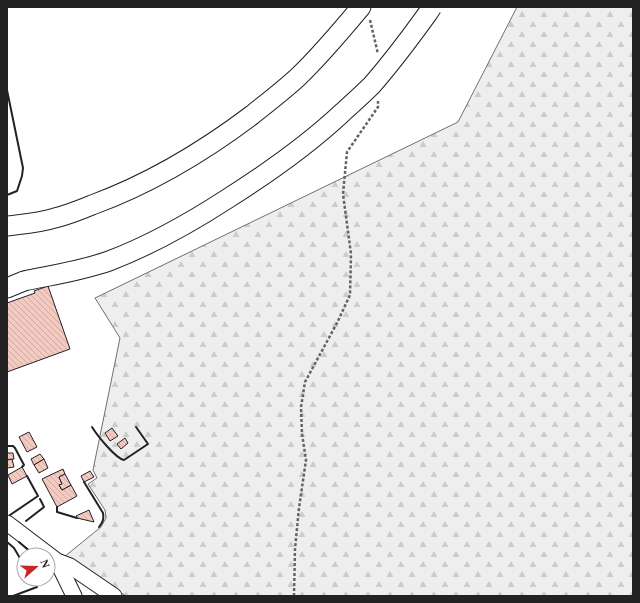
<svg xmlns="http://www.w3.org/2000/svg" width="640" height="603" font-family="Georgia,serif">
<defs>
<pattern id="forest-firs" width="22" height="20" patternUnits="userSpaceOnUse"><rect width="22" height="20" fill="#eee"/><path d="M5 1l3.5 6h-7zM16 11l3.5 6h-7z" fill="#ccc"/></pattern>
<pattern id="building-back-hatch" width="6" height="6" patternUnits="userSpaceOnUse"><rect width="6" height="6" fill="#f3c9c0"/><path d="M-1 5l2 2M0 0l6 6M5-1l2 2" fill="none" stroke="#d0aca5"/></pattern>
</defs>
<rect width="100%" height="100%" fill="#fff"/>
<!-- forest -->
<path fill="url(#forest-firs)" stroke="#6f6f6f" d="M517,7H633V596H126L64,557L101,527L106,518L105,510L88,484L97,478L93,470L120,338L95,298L458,122Z"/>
<!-- building -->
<g fill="url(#building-back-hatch)" stroke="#222">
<path d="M48,286L70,349L7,372V303L35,293L34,291Z"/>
<path d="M112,428L118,436L110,441L105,433Z"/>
<path d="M29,432L37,447L27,452L19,437Z"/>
<path d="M125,438L128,443L121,449L117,444Z"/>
<path d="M7,453H13L14,459L7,460Z"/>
<path d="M40,454L44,459L34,465L31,459Z"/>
<path d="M12,459L14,467L7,468V460Z"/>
<path d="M44,459L48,468L39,473L34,465Z"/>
<path d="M22,467L27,476L12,484L8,475Z"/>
<path d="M63,469L65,474L59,477L62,484L59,485L62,490L71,485L77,496L57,507L42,479Z"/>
<path d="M90,471L94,477L84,482L81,476Z"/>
<path d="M65,474L71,485L62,490L59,485L62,484L59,477Z"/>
<path d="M89,510L94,522L77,518L76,516Z"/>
</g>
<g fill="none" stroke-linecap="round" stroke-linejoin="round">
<!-- minor casing -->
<g stroke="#222" stroke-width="17">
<g id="minor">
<path d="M7,523L57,561L70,566L114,596"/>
<path d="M57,561L74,596"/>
</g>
</g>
<!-- major casing -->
<g stroke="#222" stroke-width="21">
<g id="major">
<path d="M7,226C23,224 39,223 55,218C67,215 80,210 92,205C149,184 203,152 252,115C267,103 284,90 298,77C321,55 341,31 361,7"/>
<path d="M7,288L24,281"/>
</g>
</g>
<!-- path -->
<g stroke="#646464" stroke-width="2.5" stroke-dasharray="3 2" stroke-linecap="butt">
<path d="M370,20L378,54"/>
<path d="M294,596L295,549L299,508L306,460L302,434L301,407L305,382L337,323L350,295L351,254L343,194L347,152L378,107V101"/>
</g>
<!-- minor -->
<use href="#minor" stroke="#fff" stroke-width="15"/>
<!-- major -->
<use href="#major" stroke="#fff" stroke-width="19"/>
<!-- major-bridge casing -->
<g stroke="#222" stroke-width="21" stroke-linecap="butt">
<path id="major-bridge" d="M24,281C52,275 81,271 109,261C151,245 190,223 227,199C268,173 308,145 343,112C353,103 363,94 372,85C392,62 410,38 428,13L432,7"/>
</g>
<!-- major-bridge -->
<use href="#major-bridge" stroke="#fff" stroke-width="19"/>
<!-- wall -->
<g stroke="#222" stroke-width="2">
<path d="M7,90L23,168L22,176L17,191L7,195"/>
<path d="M92,427C97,435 115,458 124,460L148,444L136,427"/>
<path d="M7,446H13L15,448L24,465L22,467"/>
<path d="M84,482L103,513C104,519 103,522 99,527"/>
<path d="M57,507V512L77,518"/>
<path d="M10,515L38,496L27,476"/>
<path d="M26,521L44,507L40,499"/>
<path d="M7,542L14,548L24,565"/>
<path d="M19,542L34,555"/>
<path d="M13,596L37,587L32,579"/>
</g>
</g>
<!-- border -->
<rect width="640" height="603" fill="none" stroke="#222222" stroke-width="16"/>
<!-- north arrow -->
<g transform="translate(36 567) rotate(70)"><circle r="19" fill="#ffffff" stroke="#a7a7a7"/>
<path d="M0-3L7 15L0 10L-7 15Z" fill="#c62828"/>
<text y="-6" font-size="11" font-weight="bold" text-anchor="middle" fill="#222222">N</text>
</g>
</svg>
